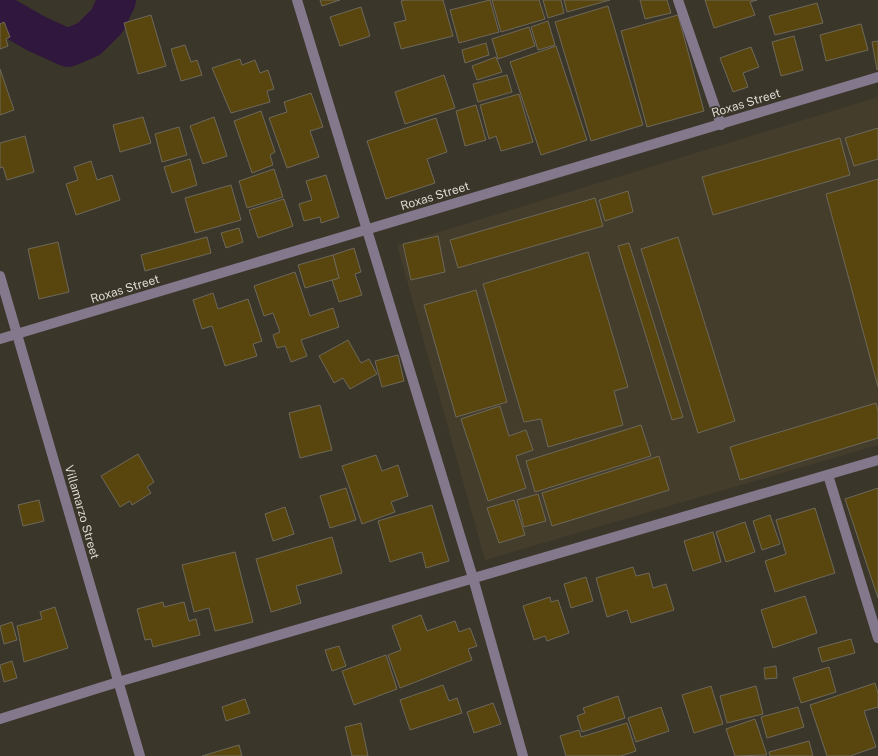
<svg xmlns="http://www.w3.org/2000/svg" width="878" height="756" font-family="'Public Sans',sans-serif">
<rect width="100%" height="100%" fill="#3b362a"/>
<!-- built -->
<path fill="#443d2b" d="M878,97V445L485,560L397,245Z"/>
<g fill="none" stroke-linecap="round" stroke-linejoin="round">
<!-- river -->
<path stroke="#2f173d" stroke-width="38" d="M0,13L37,34L68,48L89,39L107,21L117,0"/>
</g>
<!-- building -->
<g fill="#59460e" stroke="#6d685b">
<path d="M320,0H340L322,6Z"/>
<path d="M405,0H443L453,36L401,49L394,23L406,20L401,1Z"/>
<path d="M490,0L499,32L459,43L450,10Z"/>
<path d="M492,0H539L545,19L501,32Z"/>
<path d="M543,0H561L564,13L548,18Z"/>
<path d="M564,0H610L567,12Z"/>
<path d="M640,0H667L671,13L645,19Z"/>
<path d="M705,0H757L750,2L755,15L714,28Z"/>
<path d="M817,3L823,23L775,35L769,16Z"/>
<path d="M608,6L643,125L591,141L555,22Z"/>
<path d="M361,7L370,36L340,46L330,17Z"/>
<path d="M151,15L166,66L138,74L124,23Z"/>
<path d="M678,15L704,111L647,127L621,31Z"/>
<path d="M548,21L555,45L538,50L531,27Z"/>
<path d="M4,22L10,37L6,39L8,46L0,49V24Z"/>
<path d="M861,24L868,50L826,61L820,35Z"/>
<path d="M529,27L535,46L498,59L492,39Z"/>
<path d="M794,36L803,70L781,76L772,42Z"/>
<path d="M878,41V69L877,70L872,42Z"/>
<path d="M486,43L489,55L465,63L462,50Z"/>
<path d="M185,45L191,62L197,60L202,75L181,81L171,49Z"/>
<path d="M556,46L587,140L541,155L510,62Z"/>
<path d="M751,47L759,67L743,73L748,87L733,92L720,58Z"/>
<path d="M496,57L502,72L477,80L472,66Z"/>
<path d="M240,59L242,65L255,60L260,73L268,70L274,89L267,91L270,102L231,113L212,68Z"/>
<path d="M0,69L14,110L0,115Z"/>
<path d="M444,75L455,108L405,124L395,92Z"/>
<path d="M507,75L512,92L478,102L473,84Z"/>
<path d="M311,93L323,127L310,131L319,157L287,168L269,118L287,112L284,102Z"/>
<path d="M519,94L533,142L501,151L496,136L489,139L480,105Z"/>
<path d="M476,105L486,140L465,146L456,111Z"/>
<path d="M261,111L275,152L270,155L273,165L252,173L234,121Z"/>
<path d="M143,117L151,143L120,152L113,125Z"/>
<path d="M214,117L227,156L203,164L190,126Z"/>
<path d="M436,118L447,152L427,159L435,183L386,199L367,141Z"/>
<path d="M179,127L187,155L162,162L155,134Z"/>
<path d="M878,128V159L854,166L845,138Z"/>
<path d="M25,136L34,172L7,180L3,167L0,168V143Z"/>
<path d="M840,138L850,175L713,215L702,177Z"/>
<path d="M190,159L197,185L172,193L164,167Z"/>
<path d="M91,161L97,180L112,175L120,200L76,215L66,184L78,180L74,167Z"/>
<path d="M274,169L283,197L247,208L239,181Z"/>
<path d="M326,175L339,217L321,223L320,217L304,221L299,204L312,200L306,181Z"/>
<path d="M878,179V387L826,194Z"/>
<path d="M231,185L241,220L195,233L185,198Z"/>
<path d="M628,191L633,212L605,221L599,200Z"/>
<path d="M595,198L603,226L458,268L450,240Z"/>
<path d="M284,199L293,226L258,238L249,210Z"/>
<path d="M239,228L243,242L226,248L221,233Z"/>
<path d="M438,236L445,272L411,280L403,244Z"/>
<path d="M207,237L211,253L145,271L141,255Z"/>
<path d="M678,237L735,421L698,433L641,249Z"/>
<path d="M58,242L69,292L39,299L28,249Z"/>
<path d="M629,243L683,417L672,420L618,246Z"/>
<path d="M354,248L361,272L355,274L362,295L339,302L332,280L339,278L333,255Z"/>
<path d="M588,252L628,387L614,391L623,425L548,447L541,419L524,422L483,284Z"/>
<path d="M333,255L339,278L305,288L298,265Z"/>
<path d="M295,272L310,316L333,308L339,327L301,340L307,356L291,362L285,346L277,348L273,335L280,332L273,313L264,316L254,286Z"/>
<path d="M476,290L507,402L456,417L424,305Z"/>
<path d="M213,293L218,309L248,299L262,341L253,344L257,356L225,366L212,326L202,329L193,300Z"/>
<path d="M348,340L361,363L369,359L377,374L350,389L343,378L334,383L319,356Z"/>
<path d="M398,355L404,381L382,387L375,361Z"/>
<path d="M876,403L878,411V438L740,480L730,447Z"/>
<path d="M320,405L332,450L300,458L289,413Z"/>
<path d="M500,406L509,436L526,430L533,450L516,456L526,488L488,501L461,419Z"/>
<path d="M641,425L651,456L535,492L526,461Z"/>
<path d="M138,454L154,482L147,487L151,493L132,505L130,501L120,507L101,476Z"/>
<path d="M376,455L382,471L398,465L408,496L391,502L395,512L362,524L342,466Z"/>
<path d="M659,456L669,490L552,526L542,493Z"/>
<path d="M346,488L356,520L330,528L320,496Z"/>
<path d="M878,488V598L845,499Z"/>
<path d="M538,494L546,521L524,527L517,500Z"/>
<path d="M39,500L44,521L23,526L18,505Z"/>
<path d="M514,500L525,535L499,543L487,508Z"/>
<path d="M432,505L449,561L426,568L422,552L390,562L378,521Z"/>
<path d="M285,507L294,534L273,541L265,514Z"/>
<path d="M815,508L835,573L775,592L765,561L786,554L776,520Z"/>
<path d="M770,515L780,544L762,550L753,521Z"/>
<path d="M745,522L755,552L726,562L716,532Z"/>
<path d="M713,532L721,562L693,571L684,541Z"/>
<path d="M332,537L342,573L296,586L301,603L271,612L256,559Z"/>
<path d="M235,552L253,622L215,631L209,608L194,612L182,565Z"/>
<path d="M633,567L636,576L649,573L653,588L666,584L674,610L631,623L627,610L607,617L596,578Z"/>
<path d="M586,577L593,601L571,608L564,584Z"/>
<path d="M805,596L817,633L773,648L761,610Z"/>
<path d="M550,597L551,602L558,600L569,633L547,641L545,636L534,640L523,606Z"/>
<path d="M163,602L164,607L184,602L189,621L196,619L200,635L153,647L151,639L145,640L137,609Z"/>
<path d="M55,607L68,648L24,662L17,626L42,619L40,612Z"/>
<path d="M421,615L427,631L455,621L459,632L470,628L477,646L468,649L472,660L400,688L388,655L401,650L392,626Z"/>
<path d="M12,622L17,640L4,644L0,626Z"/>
<path d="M851,639L855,653L822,662L818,648Z"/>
<path d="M339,646L346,666L332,671L325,650Z"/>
<path d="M386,655L397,689L354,705L342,671Z"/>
<path d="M12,661L17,678L4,682L0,665Z"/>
<path d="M776,666L777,678L765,679L764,668Z"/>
<path d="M829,667L836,692L801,703L793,678Z"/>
<path d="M875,683L878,693V707L864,711L876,747L850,756H827L810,705Z"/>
<path d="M443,685L449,701L457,698L462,713L410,730L400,700Z"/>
<path d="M711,686L723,724L694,733L682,695Z"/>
<path d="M756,686L763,714L727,723L720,696Z"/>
<path d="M618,696L625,718L582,732L577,716L585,713L583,708Z"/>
<path d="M245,699L250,713L226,721L222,707Z"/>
<path d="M493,703L501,724L474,733L467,712Z"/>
<path d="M661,707L669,731L636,742L628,718Z"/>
<path d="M798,707L804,727L767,738L761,717Z"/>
<path d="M755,719L767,755L735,756L726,729Z"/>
<path d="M361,723L368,756H352L345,727Z"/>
<path d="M627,723L636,751L621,756H566L560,736L579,730L581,737Z"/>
<path d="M809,741L813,756H770L769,752Z"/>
<path d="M239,745L242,756H202Z"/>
</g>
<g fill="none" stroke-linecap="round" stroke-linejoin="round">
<!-- minor -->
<g stroke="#84788c" stroke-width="10">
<path d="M297,0L473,578L523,756"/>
<path d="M678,0L721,125"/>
<path d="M0,276L140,756"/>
<path d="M0,339L878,77"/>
<path d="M828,475L878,638"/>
<path d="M0,719L118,682L878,460"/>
</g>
</g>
<g text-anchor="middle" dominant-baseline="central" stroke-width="3.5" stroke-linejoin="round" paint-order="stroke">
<!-- street labels -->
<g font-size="12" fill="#dcd9d2" stroke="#3b362a">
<text transform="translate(746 103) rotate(-17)">Roxas Street</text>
<text transform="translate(435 196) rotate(-17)">Roxas Street</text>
<text transform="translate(125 289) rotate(-17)">Roxas Street</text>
<text transform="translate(82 512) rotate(74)">Villamarzo Street</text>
</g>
</g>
</svg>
